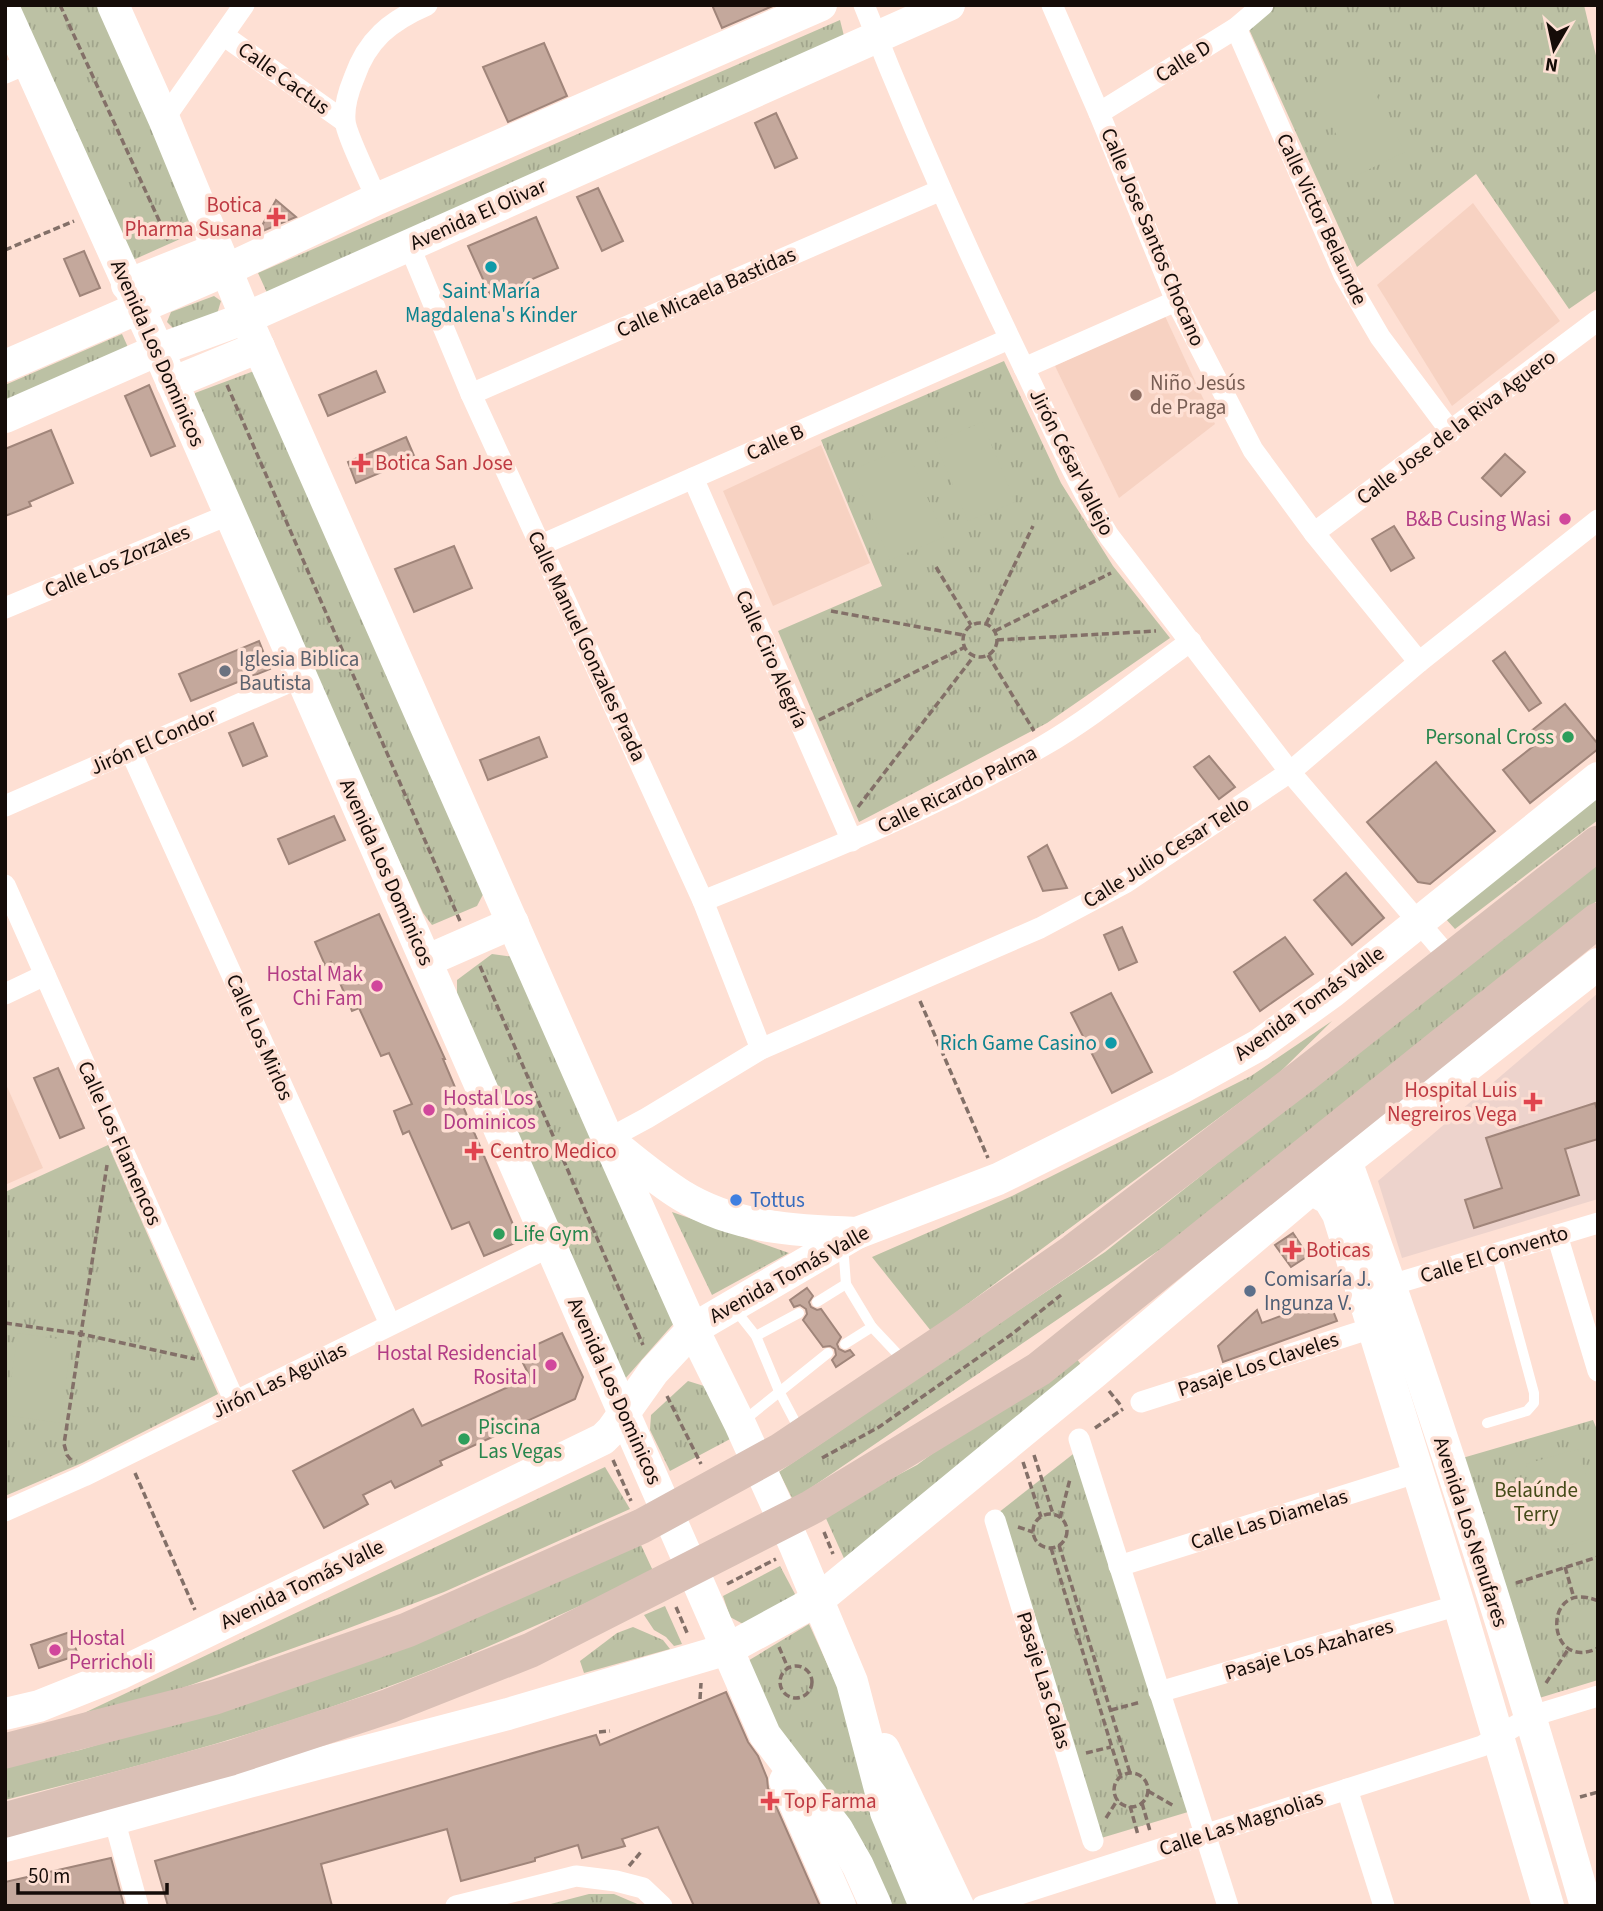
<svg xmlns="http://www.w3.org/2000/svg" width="1603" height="1911" font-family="'Source Sans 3',sans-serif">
<defs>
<pattern id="grass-tufts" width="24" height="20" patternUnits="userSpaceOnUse" patternTransform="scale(1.75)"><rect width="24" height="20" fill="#bcc1a4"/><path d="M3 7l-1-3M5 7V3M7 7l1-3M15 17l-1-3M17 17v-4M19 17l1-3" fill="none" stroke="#a1a58c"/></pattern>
</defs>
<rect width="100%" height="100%" fill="#fee0d4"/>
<!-- built -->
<g fill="#f7d2c2">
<path d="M1473,203L1560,321L1452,406L1377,285Z"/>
<path d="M1164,314L1215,424L1119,498L1055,366Z"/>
<path d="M821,445L870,563L773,606L723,491Z"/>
<path d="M5,1082L43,1168L5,1185Z"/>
</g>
<!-- medical -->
<path fill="#edd3cc" d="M1598,993V1199L1402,1258L1378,1181Z"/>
<!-- grass -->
<g fill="url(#grass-tufts)">
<path d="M17,5H97L198,231L133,260Z"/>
<path d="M1276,5H1584L1598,64V289L1569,309L1476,174L1357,267L1248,27Z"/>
<path d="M840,20L845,40L269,297L258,273Z"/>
<path d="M214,296L221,301L217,314L174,329L167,322L171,312Z"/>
<path d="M122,334L131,354L5,410V385Z"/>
<path d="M1004,361L1061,483L1113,566L1170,638L1047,723L859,822L778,631L882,586L821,440Z"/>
<path d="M259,369L489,883L477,906L432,925L423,913L195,413V393Z"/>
<path d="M1598,795V820L1455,929L1444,917Z"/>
<path d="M1598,861V900L1196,1225L793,1500L779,1472L1105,1252Z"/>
<path d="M492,954L513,957L675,1322L624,1380L457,1002V980Z"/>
<path d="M1332,1021L1278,1074L931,1331L872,1257L1012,1196L1251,1076Z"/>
<path d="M108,1145L218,1394L82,1463L5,1496V1192Z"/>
<path d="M672,1212L789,1253L712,1295Z"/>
<path d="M1071,1351L1082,1366L847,1565L824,1514L917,1465Z"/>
<path d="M688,1381L704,1386L732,1438L670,1471L650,1430L651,1415Z"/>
<path d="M1593,1420L1598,1432V1680L1536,1699L1459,1459Z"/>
<path d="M1077,1451L1188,1812L1098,1839L998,1513Z"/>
<path d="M605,1467L630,1509L444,1592L341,1631L174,1691L84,1713Z"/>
<path d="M641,1545L654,1573C571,1609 490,1648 406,1680C275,1730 141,1766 5,1800V1767L80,1750L318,1679Z"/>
<path d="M780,1566L795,1594L790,1605L743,1624L730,1617L723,1596Z"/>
<path d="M809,1624L841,1694L912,1906H888L784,1741L746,1662Z"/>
<path d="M633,1627L663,1640L670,1649L584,1673L580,1661L617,1633Z"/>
<path d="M589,1894H614L642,1906H543Z"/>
</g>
<!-- garden -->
<g fill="#bcc1a4">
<path d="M1360,63L1405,152L1357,175L1312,87Z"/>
<path d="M982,422L1015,502L968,521L935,442Z"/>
<path d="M906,447L944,537L890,560L852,470Z"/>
<path d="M18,1333L72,1341L59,1423L6,1415Z"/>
<path d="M1578,1449L1598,1517V1537L1552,1550L1526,1464Z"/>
<path d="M665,1606L682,1644L674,1646L666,1637L654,1630L644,1615Z"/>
</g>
<!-- building -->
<g fill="#c4a89c" stroke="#a0857a" stroke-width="2">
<path d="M712,5H775L722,28Z"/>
<path d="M544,43L567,96L508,122L483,67Z"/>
<path d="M776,113L797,158L775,168L755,123Z"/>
<path d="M598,188L623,241L602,251L577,197Z"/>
<path d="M276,200L296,217L258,233Z"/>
<path d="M536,217L558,268L491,297L468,246Z"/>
<path d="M84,251L100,288L80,296L64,259Z"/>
<path d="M376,371L385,392L328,416L319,395Z"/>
<path d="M149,385L175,446L151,456L125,396Z"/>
<path d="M51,430L73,483L29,502L31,506L5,516V449Z"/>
<path d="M406,437L415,458L356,483L348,462Z"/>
<path d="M1505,454L1525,472L1501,496L1482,478Z"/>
<path d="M1394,526L1414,558L1391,571L1372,539Z"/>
<path d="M454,546L472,588L414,612L395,569Z"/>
<path d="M259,641L270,669L191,701L179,674Z"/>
<path d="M1505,652L1541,703L1529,711L1493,661Z"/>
<path d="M1565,704L1598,744V749L1530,803L1503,770L1540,741L1531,731Z"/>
<path d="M253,723L267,756L243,766L229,733Z"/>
<path d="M539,737L547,757L488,780L480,760Z"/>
<path d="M1209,756L1235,787L1219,799L1194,767Z"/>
<path d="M1436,762L1495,831L1430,884L1418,882L1367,822Z"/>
<path d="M334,816L345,840L289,864L278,839Z"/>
<path d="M1047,845L1067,888L1043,891L1028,857Z"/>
<path d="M1346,873L1384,918L1352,945L1314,900Z"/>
<path d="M379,914L445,1059H443L520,1241L484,1256L469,1222L452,1229L409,1131L403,1134L394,1111L412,1104L389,1053L381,1056L359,1008L352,1011L331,962L325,965L315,942Z"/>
<path d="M1122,927L1137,962L1119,970L1104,935Z"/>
<path d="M1285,937L1313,974L1260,1011L1234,972Z"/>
<path d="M1111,993L1152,1072L1112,1093L1071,1013Z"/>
<path d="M58,1068L84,1128L60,1138L34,1078Z"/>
<path d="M1595,1103L1598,1113V1139L1565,1149L1579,1195L1474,1228L1465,1200L1502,1188L1486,1138Z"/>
<path d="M1293,1233L1308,1256L1291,1267L1275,1245Z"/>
<path d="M807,1288L813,1296L809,1302L811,1307L817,1310L821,1309L841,1337L837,1344L839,1349L845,1352L850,1350L854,1355L836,1367L832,1360L836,1355L835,1349L830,1346L823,1347L803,1320L807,1314L806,1309L800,1305L794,1307L790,1300Z"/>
<path d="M1328,1298L1337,1321L1223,1362L1218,1346L1257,1310L1262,1323Z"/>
<path d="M562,1333L583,1377L575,1399L440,1461L442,1465L395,1488L391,1481L363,1495L368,1504L324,1528L293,1471L413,1409L422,1426L530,1377L518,1353Z"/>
<path d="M70,1632L78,1655L39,1668L31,1645Z"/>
<path d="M726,1692L748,1742L758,1756L767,1778L768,1788L820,1906H694L658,1827L622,1839L625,1846L582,1858L578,1845L535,1858V1861L461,1881L447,1829L321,1864L332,1906H168L155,1861L596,1735L600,1745Z"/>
<path d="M111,1858L124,1906H5V1882Z"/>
</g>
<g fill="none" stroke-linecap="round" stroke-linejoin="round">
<!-- path -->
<g stroke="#837068" stroke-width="3.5" stroke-dasharray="7 3.5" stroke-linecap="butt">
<path d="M60,5L169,242"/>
<path d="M5,250L74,221"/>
<path d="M227,385L460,921"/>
<path d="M936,567L971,625"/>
<path d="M831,611L963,635"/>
<circle cx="980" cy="640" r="17"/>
<path d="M986,624L1033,526"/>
<path d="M995,631L1111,573"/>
<path d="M997,640L1156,631"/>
<path d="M988,655L1034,731"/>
<path d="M819,720L965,647"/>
<path d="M858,807L974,656"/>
<path d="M480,966L643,1345"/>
<path d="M920,1001L988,1158"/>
<path d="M5,1323L81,1334L195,1359"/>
<path d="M1109,1391L1122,1407"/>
<path d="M667,1396L701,1464"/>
<path d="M1095,1428L1123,1409"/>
<path d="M1034,1455L1053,1514"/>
<path d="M822,1458L879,1427L1012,1334L1061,1295"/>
<path d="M71,1460L67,1455L64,1444L107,1165"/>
<path d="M613,1460L631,1501"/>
<path d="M1023,1462L1041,1517"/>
<path d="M135,1473L195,1610"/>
<circle cx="1050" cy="1531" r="17"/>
<path d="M1060,1518L1070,1479"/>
<path d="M1018,1527L1033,1532"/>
<path d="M824,1532L833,1554"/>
<path d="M1059,1545L1130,1773"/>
<path d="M1051,1548L1121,1777"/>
<path d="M1565,1567L1574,1598"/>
<path d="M1516,1583L1598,1557"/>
<path d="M727,1584L776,1559"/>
<path d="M1598,1601C1541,1576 1545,1674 1598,1648"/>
<path d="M676,1607L688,1635"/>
<path d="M779,1647L788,1668"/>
<circle cx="796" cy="1682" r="16"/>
<path d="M1546,1683L1569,1648"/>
<path d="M700,1699L701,1683"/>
<path d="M1111,1710L1141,1702"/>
<path d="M599,1732L610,1731"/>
<path d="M1086,1753L1111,1747"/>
<circle cx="1131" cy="1790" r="17"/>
<path d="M1148,1791L1174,1806"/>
<path d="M1580,1797L1598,1792"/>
<path d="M1142,1803L1150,1831"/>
<path d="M1130,1806L1138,1835"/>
<path d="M1106,1818L1118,1799"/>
<path d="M629,1866L641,1852"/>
</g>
<!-- lane -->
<g stroke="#fff" stroke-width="10">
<path d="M846,1284L872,1327L906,1363"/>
<path d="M817,1302L846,1284L843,1245"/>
<path d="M733,1307L756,1336L779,1391L800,1431"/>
<path d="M756,1336L799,1313"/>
<path d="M845,1344L872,1327"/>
<path d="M742,1422L828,1353"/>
<path d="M1487,1423L1527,1411L1534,1403V1393L1496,1253"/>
</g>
<!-- street -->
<g stroke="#fff" stroke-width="21">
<path d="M864,5C913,129 967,251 1025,370C1052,426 1076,483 1109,536L1290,772L1451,960"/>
<path d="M1052,5L1099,113L1176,301L1253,450L1314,533L1419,662"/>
<path d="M1236,28L1344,275L1380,337L1451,432"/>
<path d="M223,35L344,121"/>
<path d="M5,73L28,63"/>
<path d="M1099,113L1236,28L1263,5"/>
<path d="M164,119L244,5"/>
<path d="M377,199C371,185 345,132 345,120C344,106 349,90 354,78C367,40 390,21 427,5"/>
<path d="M409,245L471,394L703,901L761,1049"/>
<path d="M1024,368L1176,301"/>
<path d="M471,394L941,190"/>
<path d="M693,478L852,841"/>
<path d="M1314,533L1598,320"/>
<path d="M541,545L1009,339"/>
<path d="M5,608L230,514"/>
<path d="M130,750L390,1324"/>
<path d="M5,806L301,677"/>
<path d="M5,885L235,1402"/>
<path d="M703,901C817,855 936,808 1043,746C1095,716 1142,676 1191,641"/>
<path d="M5,994L45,975"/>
<path d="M608,1139L647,1118L761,1049L1040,928L1125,883L1290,772L1419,662L1598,520"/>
<path d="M1557,1235L1598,1371"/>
<path d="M1391,1285L1598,1223"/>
<path d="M1141,1402L1375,1327"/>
<path d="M1079,1439L1228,1906"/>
<path d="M5,1511L84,1476L551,1246"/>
<path d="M995,1520L1093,1841"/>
<path d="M1119,1566L1419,1472"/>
<path d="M1159,1692L1459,1605"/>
<path d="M1347,1789L1384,1906"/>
<path d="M114,1819L138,1906"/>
<path d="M456,1906L576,1876L616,1881L643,1888L662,1906"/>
<path d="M982,1906L1482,1746L1532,1716L1598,1696"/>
</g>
<!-- secondary -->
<g stroke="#fff" stroke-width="32">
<path d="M113,5L164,119L246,318L609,1142L688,1319L740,1424L796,1548L852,1682L886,1812L925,1906"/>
<path d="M5,11L158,350L765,1735L837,1829L858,1866L876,1906"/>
<path d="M127,285L217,249"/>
<path d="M5,366L226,270L377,199L821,5"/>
<path d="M172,383L259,347"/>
<path d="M5,417L158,350L246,318L949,5"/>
<path d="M426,961L513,923"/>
<path d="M613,1144C635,1161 657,1180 681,1195C734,1228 797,1231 857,1233"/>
<path d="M1346,1161C1435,1406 1514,1655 1586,1906"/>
<path d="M1311,1189L1329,1199L1338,1214L1459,1605L1548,1906"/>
<path d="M5,1714L39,1706L119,1674L603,1439L612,1430L654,1371L693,1329L857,1233L998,1179L1181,1088L1259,1045L1332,992L1598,778"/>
<path d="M884,1749L958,1906"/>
<path d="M785,1781L840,1906"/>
<path d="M5,1846L114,1819L252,1781L508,1714L728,1649L818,1600L1094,1373L1311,1189L1598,964"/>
</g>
<!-- primary -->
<g stroke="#dac0b6" stroke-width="35">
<path d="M5,1751L215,1697L407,1630L642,1526L781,1450L956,1333L1074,1251L1304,1075L1598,843"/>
<path d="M5,1820L231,1758L389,1706L531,1650L812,1507L1039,1369L1598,920"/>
</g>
</g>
<!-- markers -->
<g fill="#e0444e" stroke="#fee0d4" stroke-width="2.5">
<path d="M272.5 206.5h7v7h7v7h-7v7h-7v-7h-7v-7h7z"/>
<path d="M357.5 452.5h7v7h7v7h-7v7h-7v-7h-7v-7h7z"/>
<path d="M1529.5 1091.5h7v7h7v7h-7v7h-7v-7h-7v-7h7z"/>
<path d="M470.5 1140.5h7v7h7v7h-7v7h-7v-7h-7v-7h7z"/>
<path d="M1288.5 1239.5h7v7h7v7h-7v7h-7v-7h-7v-7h7z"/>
<path d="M766.5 1790.5h7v7h7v7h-7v7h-7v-7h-7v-7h7z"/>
</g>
<g fill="#0f9aa8" stroke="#fee0d4" stroke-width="2.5">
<circle cx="491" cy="267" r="7"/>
<circle cx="1111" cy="1043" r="7"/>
</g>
<circle fill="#8d6e63" stroke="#fee0d4" stroke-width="2.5" cx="1136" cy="395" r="7"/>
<g fill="#d1479c" stroke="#fee0d4" stroke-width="2.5">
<circle cx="1565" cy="519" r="7"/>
<circle cx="377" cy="986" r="7"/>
<circle cx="429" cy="1110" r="7"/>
<circle cx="551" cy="1365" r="7"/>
<circle cx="55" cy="1650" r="7"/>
</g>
<circle fill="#6b7280" stroke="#fee0d4" stroke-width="2.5" cx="225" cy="671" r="7"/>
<g fill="#2e9e5b" stroke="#fee0d4" stroke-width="2.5">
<circle cx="1568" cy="737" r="7"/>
<circle cx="499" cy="1234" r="7"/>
<circle cx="464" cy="1439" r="7"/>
</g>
<circle fill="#3f7fe0" stroke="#fee0d4" stroke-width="2.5" cx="736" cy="1200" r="7"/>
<circle fill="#5c6f8a" stroke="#fee0d4" stroke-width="2.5" cx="1250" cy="1291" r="7"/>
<g text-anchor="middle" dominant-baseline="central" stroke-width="7" stroke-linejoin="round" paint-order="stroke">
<!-- street labels -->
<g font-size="21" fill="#150c08" stroke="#fee0d4">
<text transform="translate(1183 61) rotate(-32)">Calle D</text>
<text transform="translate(284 78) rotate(36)">Calle Cactus</text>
<text transform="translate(478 214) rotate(-24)">Avenida El Olivar</text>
<text transform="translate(1322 219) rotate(65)">Calle Victor Belaunde</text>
<text transform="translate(1153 237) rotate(67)">Calle Jose Santos Chocano</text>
<text transform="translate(706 292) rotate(-24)">Calle Micaela Bastidas</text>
<text transform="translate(158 353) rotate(66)">Avenida Los Dominicos</text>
<text transform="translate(1456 427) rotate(-37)">Calle Jose de la Riva Aguero</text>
<text transform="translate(775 442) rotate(-24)">Calle B</text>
<text transform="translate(1072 462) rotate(63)">Jirón César Vallejo</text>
<text transform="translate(117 561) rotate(-23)">Calle Los Zorzales</text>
<text transform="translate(587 646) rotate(65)">Calle Manuel Gonzales Prada</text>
<text transform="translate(772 659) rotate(66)">Calle Ciro Alegría</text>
<text transform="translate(153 741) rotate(-24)">Jirón El Condor</text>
<text transform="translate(957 789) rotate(-26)">Calle Ricardo Palma</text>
<text transform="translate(1166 852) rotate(-32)">Calle Julio Cesar Tello</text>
<text transform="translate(387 872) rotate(66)">Avenida Los Dominicos</text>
<text transform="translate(1309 1003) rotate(-36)">Avenida Tomás Valle</text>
<text transform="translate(260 1037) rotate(66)">Calle Los Mirlos</text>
<text transform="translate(120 1143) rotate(66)">Calle Los Flamencos</text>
<text transform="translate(1494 1254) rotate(-17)">Calle El Convento</text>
<text transform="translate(789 1274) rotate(-29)">Avenida Tomás Valle</text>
<text transform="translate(1258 1364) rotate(-18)">Pasaje Los Claveles</text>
<text transform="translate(279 1380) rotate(-26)">Jirón Las Aguilas</text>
<text transform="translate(615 1391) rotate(66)">Avenida Los Dominicos</text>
<text transform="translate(1269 1519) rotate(-17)">Calle Las Diamelas</text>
<text transform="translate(1471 1532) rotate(72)">Avenida Los Nenufares</text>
<text transform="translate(302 1584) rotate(-26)">Avenida Tomás Valle</text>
<text transform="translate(1309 1649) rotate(-16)">Pasaje Los Azahares</text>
<text transform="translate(1044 1680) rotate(73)">Pasaje Las Calas</text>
<text transform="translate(1241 1823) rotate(-18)">Calle Las Magnolias</text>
</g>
<!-- health labels -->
<g font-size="21" fill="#be3a42" stroke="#fee0d4" text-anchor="start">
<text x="262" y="205" text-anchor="end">Botica<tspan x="262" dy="24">Pharma Susana</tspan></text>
<text x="375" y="463">Botica San Jose</text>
<text x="1517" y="1090" text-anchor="end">Hospital Luis<tspan x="1517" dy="24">Negreiros Vega</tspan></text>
<text x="490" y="1151">Centro Medico</text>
<text x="1306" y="1250">Boticas</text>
<text x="784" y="1801">Top Farma</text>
</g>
<!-- culture labels -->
<g font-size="21" fill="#0d838f" stroke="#fee0d4">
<text x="491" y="291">Saint María<tspan x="491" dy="24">Magdalena's Kinder</tspan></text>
<text x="1097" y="1043" text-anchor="end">Rich Game Casino</text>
</g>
<!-- education labels -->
<g font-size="21" fill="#785e54" stroke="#fee0d4" text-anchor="start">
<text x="1150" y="383">Niño Jesús<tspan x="1150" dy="24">de Praga</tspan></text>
</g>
<!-- hotel labels -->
<g font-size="21" fill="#b23c85" stroke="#fee0d4" text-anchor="end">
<text x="1551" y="519">B&amp;B Cusing Wasi</text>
<text x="363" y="974">Hostal Mak<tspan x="363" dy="24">Chi Fam</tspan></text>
<text x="443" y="1098" text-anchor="start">Hostal Los<tspan x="443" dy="24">Dominicos</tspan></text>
<text x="537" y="1353">Hostal Residencial<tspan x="537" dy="24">Rosita I</tspan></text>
<text x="69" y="1638" text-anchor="start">Hostal<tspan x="69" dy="24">Perricholi</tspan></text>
</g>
<!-- worship labels -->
<g font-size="21" fill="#5b616d" stroke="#fee0d4" text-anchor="start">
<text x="239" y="659">Iglesia Biblica<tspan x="239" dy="24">Bautista</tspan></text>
</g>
<!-- leisure labels -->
<g font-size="21" fill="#27864d" stroke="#fee0d4" text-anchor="start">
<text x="1554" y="737" text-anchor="end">Personal Cross</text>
<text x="513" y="1234">Life Gym</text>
<text x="478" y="1427">Piscina<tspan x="478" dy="24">Las Vegas</tspan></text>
</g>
<!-- shop labels -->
<g font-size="21" fill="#366cbe" stroke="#fee0d4" text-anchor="start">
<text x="750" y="1200">Tottus</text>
</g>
<!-- service labels -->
<g font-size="21" fill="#4e5e75" stroke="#fee0d4" text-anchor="start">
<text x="1264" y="1279">Comisaría J.<tspan x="1264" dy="24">Ingunza V.</tspan></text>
</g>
<!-- park labels -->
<g font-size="21" fill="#454b19" stroke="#fee0d4">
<text x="1536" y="1490">Belaúnde<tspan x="1536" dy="24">Terry</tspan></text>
</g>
</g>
<!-- border -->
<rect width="1603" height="1911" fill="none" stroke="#150c08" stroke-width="14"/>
<!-- north arrow -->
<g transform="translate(1554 49) rotate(189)" stroke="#fee0d4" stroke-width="5" paint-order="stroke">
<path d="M0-5L12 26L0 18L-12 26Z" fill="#150c08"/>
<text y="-10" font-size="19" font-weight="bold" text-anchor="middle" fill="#150c08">N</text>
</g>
<!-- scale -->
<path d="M18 1883v10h149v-10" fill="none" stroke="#150c08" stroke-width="3.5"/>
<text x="28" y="1883" font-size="21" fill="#150c08" stroke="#fee0d4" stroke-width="5" paint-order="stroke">50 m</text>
</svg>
